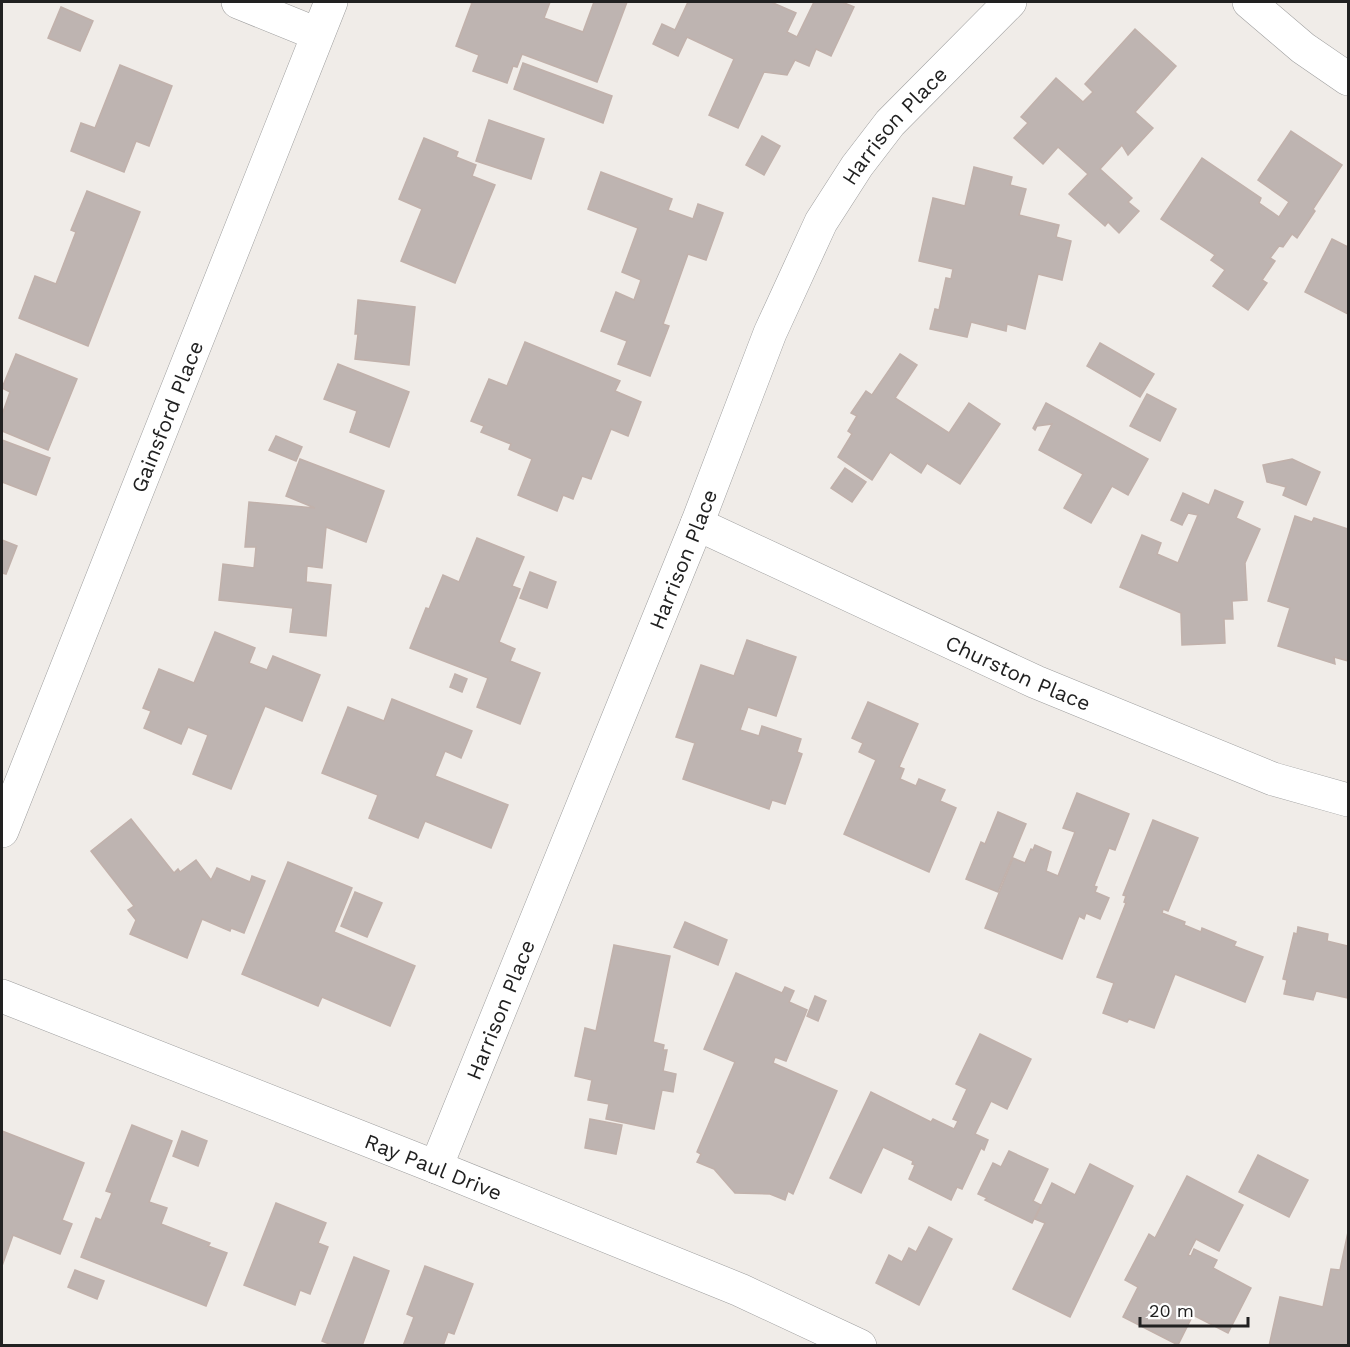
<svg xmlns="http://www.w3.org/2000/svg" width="1350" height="1347" font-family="'Work Sans',sans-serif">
<rect width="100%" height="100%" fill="#f0ece8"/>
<!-- building -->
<g fill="#beb4b1" stroke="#c1b1ab" stroke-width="1.5">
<path d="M469,2H550L544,18L583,32L594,2H627L597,82L522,54L517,67L513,66L507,83L473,71L479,55L456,46L472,3Z"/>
<path d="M688,2H771L796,13L787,32L797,37L814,2H842L854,7L831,56L816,49L809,66L795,60L787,75L764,72L738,128L709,115L734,59L687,37L678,56L653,44L662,24L675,30Z"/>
<path d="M61,7L93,21L80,51L48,38Z"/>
<path d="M1135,29L1176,66L1135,112L1153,128L1128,155L1122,145L1100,169L1132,198L1128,202L1139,211L1119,233L1108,222L1105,226L1069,194L1088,174L1058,147L1043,164L1014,138L1028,123L1021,117L1056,78L1083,102L1093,92L1085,84Z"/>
<path d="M523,63L612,96L603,123L514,89Z"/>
<path d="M120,65L172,86L149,146L136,141L124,172L71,151L81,123L95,128Z"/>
<path d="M489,120L544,139L531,179L476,161Z"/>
<path d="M1291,131L1342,165L1313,209L1315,211L1297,238L1292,234L1283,247L1279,246L1270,258L1275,261L1262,280L1267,283L1248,310L1213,286L1225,270L1211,260L1215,255L1161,219L1202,158L1261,198L1259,203L1279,217L1289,202L1258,180Z"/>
<path d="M762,136L780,146L764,175L746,165Z"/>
<path d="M424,138L458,152L456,157L476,165L472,176L495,185L455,283L401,261L422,209L399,199Z"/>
<path d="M974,167L1012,177L1010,185L1026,189L1019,215L1059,225L1056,237L1071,241L1062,280L1038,274L1025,329L1007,324L1006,331L971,322L967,337L930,329L935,309L939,310L946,278L951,279L953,269L919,261L933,198L965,206Z"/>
<path d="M601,172L672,199L668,210L693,219L698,204L723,213L706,260L688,254L663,324L669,326L650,376L618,364L627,341L601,331L616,292L634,300L641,280L622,272L638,228L588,209Z"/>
<path d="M87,191L140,212L88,346L19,318L35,276L56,284L76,232L71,230Z"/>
<path d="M1332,239L1348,247V314L1305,292Z"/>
<path d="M358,300L415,307L409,365L355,359L358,334H355Z"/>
<path d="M525,342L620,381L615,391L641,402L628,436L611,429L591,479L582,476L573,499L563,495L557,511L518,495L532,459L509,449L511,444L481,432L484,426L471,421L489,379L507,386Z"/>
<path d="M1100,343L1154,374L1140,397L1087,366Z"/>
<path d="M16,354L77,379L48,450L2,431V415L10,392L2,388Z"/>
<path d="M900,354L917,365L895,398L949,433L969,403L1000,424L960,484L927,463L921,473L890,452L872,480L838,457L852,434L848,431L857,416L851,413L866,391L872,395Z"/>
<path d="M338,364L409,392L389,447L350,432L357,411L324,399Z"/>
<path d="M1147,394L1176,409L1160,441L1130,426Z"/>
<path d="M1046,403L1148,459L1128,495L1112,486L1091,523L1064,508L1083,474L1039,450L1052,424L1037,426L1035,430L1033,428Z"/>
<path d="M276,436L302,447L296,461L269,450Z"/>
<path d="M2,440L50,458L36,495L2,482Z"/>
<path d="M300,459L384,491L366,542L326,527L322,568L307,566L306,582L331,585L326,636L290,632L293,608L219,600L223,564L254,568L256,547H245L249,502L315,508L286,496Z"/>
<path d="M1292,459L1320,472L1306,505L1283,495L1286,487L1267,482L1263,465Z"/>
<path d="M845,468L866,482L852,502L831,488Z"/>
<path d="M1215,490L1243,502L1236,518L1260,529L1245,563L1247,600L1232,601L1233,619H1224L1225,643L1182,645L1181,613L1120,587L1142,535L1161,543L1157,554L1178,563L1198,515L1188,513L1182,525L1171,520L1183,493L1209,505Z"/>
<path d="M1295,516L1312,522L1314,518L1348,529V661L1334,657L1335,664L1278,646L1290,608L1268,601Z"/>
<path d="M477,538L524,557L512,586L520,589L499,642L515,649L510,661L540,673L520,724L477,707L488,678L410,648L426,608L429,609L443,575L459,582Z"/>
<path d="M2,540L17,546L6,574L2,573Z"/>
<path d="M530,572L556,582L547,608L520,598Z"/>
<path d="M215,632L255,648L249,663L267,670L273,656L320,675L302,721L265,706L231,789L193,774L208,735L188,727L181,744L144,728L151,711L143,708L159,669L194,683Z"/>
<path d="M747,640L796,657L776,716L748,707L740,730L759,736L762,726L801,739L797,752L802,754L785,804L772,800L769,809L683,779L695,743L676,737L701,665L734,676Z"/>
<path d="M455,674L467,679L462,692L450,687Z"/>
<path d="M392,699L472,731L461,758L445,751L435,776L508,805L491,848L425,821L418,838L369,818L378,795L322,773L348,707L384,721Z"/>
<path d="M868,702L918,724L899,767L904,769L900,779L916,786L919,779L945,790L940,801L956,808L929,872L844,834L876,760L859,752L863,743L852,738Z"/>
<path d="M1077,793L1129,814L1115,850L1109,848L1094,886L1097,887L1095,892L1109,898L1100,919L1086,913L1084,919L1079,916L1062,959L985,928L1013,858L1025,863L1031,849L1033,850L1035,845L1051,852L1046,871L1058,876L1075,832L1063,828Z"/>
<path d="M998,812L1026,824L998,892L966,879L981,842L985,844Z"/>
<path d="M131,819L174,873L178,869L180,872L196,860L211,880L217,868L250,882L252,876L265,881L244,933L231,928L230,931L202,919L187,958L130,934L136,920L128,910L134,906L91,851Z"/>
<path d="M1153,820L1198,838L1168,911L1163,909L1162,913L1185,922L1184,925L1201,932L1202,928L1236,942L1234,946L1263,957L1245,1002L1175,974L1154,1028L1129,1019L1127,1022L1103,1013L1114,983L1097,977L1126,903L1124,902L1126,896L1123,895Z"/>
<path d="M288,862L352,888L334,932L415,966L390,1026L322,997L318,1006L242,974Z"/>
<path d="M355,892L382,903L367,937L341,926Z"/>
<path d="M685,922L727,940L718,965L674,947Z"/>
<path d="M1298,927L1328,934L1327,941L1348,946V998L1316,991L1313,1000L1284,994L1287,980L1283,979L1294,933L1297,934Z"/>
<path d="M614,945L670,956L653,1042L664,1045L663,1050H667L663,1071L676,1074L673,1092L662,1090L654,1129L606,1119L609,1104L588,1100L592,1080L575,1076L585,1028L596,1031Z"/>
<path d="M736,973L782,993L785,987L794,991L789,1002L807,1010L786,1061L775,1057L773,1063L837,1091L793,1194L788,1191L785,1200L770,1194L735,1193L714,1169L697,1162L701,1154L697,1152L735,1062L704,1049Z"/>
<path d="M815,996L826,1001L818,1021L807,1016Z"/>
<path d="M980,1034L1031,1059L1007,1109L991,1101L975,1134L988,1140L984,1150L981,1148L962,1189L957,1187L951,1200L909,1179L915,1165L912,1164L913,1161L883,1147L861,1193L830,1178L871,1092L931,1122L933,1119L954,1129L958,1121L953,1119L967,1089L956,1084Z"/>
<path d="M590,1119L622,1125L616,1154L585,1148Z"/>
<path d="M132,1125L172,1141L149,1202L167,1208L161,1224L210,1243L208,1246L227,1253L206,1306L81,1257L96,1218L101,1220L112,1193L106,1191Z"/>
<path d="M2,1131L84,1163L62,1220L72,1224L60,1254L13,1235L2,1266Z"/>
<path d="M182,1131L207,1141L198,1166L173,1156Z"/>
<path d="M1009,1151L1048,1169L1033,1201L1041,1205L1032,1223L985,1200L987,1198L978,1194L993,1163L1001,1167Z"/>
<path d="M1258,1155L1308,1180L1289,1217L1239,1192Z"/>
<path d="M1090,1164L1133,1186L1070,1317L1013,1289L1045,1223L1035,1219L1052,1183L1075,1195Z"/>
<path d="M1187,1176L1243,1205L1219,1251L1196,1239L1188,1255L1191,1256L1194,1249L1217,1260L1213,1268L1251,1288L1228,1333L1193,1315L1178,1345L1123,1317L1138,1287L1125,1280L1149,1234L1155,1238Z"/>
<path d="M276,1203L326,1223L318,1243L328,1247L310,1294L300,1290L295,1305L244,1285Z"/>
<path d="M929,1227L952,1239L919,1305L876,1283L889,1255L902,1262L909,1248L916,1252Z"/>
<path d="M1348,1232V1346H1269L1280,1297L1323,1307L1331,1269L1340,1270Z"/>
<path d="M354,1257L389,1271L362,1346H334L322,1341Z"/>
<path d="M425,1266L473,1284L454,1334L448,1332L443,1346H403L414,1317L407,1314Z"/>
<path d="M75,1270L104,1281L97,1299L68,1287Z"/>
</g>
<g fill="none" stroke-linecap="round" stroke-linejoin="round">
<!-- street casing -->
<g stroke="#9e9e9e" stroke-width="34">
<g id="street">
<path d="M238,2L317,34"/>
<path d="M1249,2L1303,48L1348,79"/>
<path id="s1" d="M697,524L1036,682L1273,779L1348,800"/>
<path id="s2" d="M2,831L331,2"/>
<path id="s3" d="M2,996L436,1167L740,1290L860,1346"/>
<path id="s4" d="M436,1167L697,524L770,333L821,222L857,166L890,123L1010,2"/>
</g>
</g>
<!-- street -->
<use href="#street" stroke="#fff" stroke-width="33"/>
</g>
<g text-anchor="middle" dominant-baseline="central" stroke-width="6" stroke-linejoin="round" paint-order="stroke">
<!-- street labels -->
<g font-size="21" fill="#212121" stroke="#fff">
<text stroke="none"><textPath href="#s4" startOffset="1142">Harrison Place</textPath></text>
<text stroke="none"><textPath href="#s2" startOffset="446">Gainsford Place</textPath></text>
<text stroke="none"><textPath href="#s4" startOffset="656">Harrison Place</textPath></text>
<text stroke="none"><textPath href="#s1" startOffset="354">Churston Place</textPath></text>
<text stroke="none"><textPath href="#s4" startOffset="170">Harrison Place</textPath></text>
<text stroke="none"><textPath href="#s3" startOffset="464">Ray Paul Drive</textPath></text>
</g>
</g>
<!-- border -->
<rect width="1350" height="1347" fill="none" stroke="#212121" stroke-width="6"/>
<!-- scale -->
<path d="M1140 1317v9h108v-9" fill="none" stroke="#212121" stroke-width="3"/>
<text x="1149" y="1317" font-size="18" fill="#212121" stroke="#ffffff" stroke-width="4.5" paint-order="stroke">20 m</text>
</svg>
